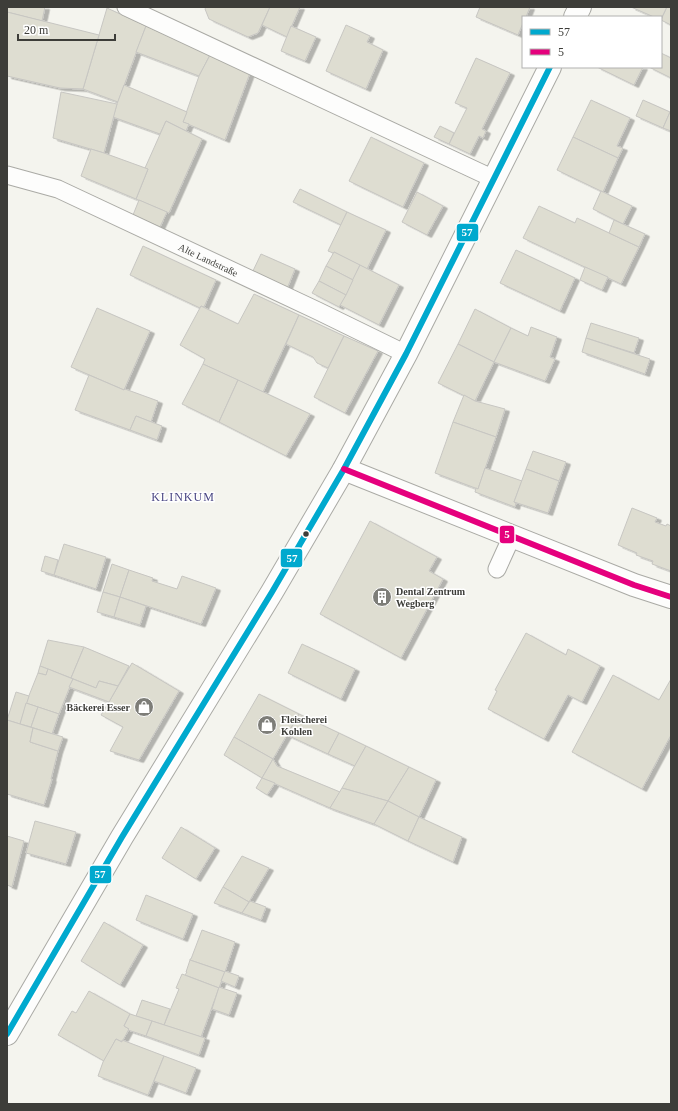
<svg xmlns="http://www.w3.org/2000/svg" width="678" height="1111" font-family="'Times New Roman',serif">
<defs>
<filter id="shadow"><feDropShadow dx="4.5" dy="2.5" stdDeviation="0" flood-color="#0004"/></filter>
</defs>
<rect width="100%" height="100%" fill="#f4f4ee"/>
<!-- building -->
<g fill="#deddd1" stroke="#c7c6c2" filter="url(#shadow)">
<path d="M7,7H45L42,21L7,12Z"/>
<path d="M206,7H270L258,33L248,37L209,19L205,9Z"/>
<path d="M270,7H300L287,37L262,25Z"/>
<path d="M480,7H530L526,17H523V23L518,35L476,17Z"/>
<path d="M631,7H667L661,19V17H654Z"/>
<path d="M667,7H671V25L661,20Z"/>
<path d="M107,8L146,26L118,102L83,89Z"/>
<path d="M7,12L99,35L83,89L60,88L7,76Z"/>
<path d="M346,25L370,36L367,42L383,50L366,89L326,71Z"/>
<path d="M146,26L210,55L199,76L136,52Z"/>
<path d="M291,26L316,37L305,61L281,51Z"/>
<path d="M661,53L671,58V78L649,67H661Z"/>
<path d="M210,55L250,73L225,140L183,122L199,76Z"/>
<path d="M476,58L510,73L482,129L486,131L483,138L479,136L470,154L449,144L467,108L455,103Z"/>
<path d="M597,67H643L634,85Z"/>
<path d="M124,85L187,112L183,122L189,124L186,131L166,121L160,134L113,117L117,104Z"/>
<path d="M61,92L117,104L104,153L53,138Z"/>
<path d="M591,100L630,118L617,146L623,148L618,158L573,137Z"/>
<path d="M643,100L670,112L663,128L636,116Z"/>
<path d="M670,112H671V131L663,128Z"/>
<path d="M166,121L202,139L169,213L136,199L148,169L145,168Z"/>
<path d="M440,126L454,133L449,144L434,137Z"/>
<path d="M371,137L424,163L403,207L349,181Z"/>
<path d="M573,137L618,158L603,192L557,170Z"/>
<path d="M91,149L104,153L148,169L136,199L81,176Z"/>
<path d="M300,189L347,212L341,225L293,202Z"/>
<path d="M601,191L632,206L623,224L593,209Z"/>
<path d="M417,192L443,206L427,235L402,222Z"/>
<path d="M139,200L167,212L160,227L133,215Z"/>
<path d="M539,206L575,223L577,218L639,247L621,284L523,238Z"/>
<path d="M347,212L386,230L367,269L334,252L333,253L328,251Z"/>
<path d="M614,220L645,234L639,247L609,233Z"/>
<path d="M143,246L216,280L204,307L201,306L200,308L130,275Z"/>
<path d="M516,250L575,278L560,311L500,283Z"/>
<path d="M334,252L360,265L353,280L326,266Z"/>
<path d="M261,254L295,269L287,289L252,273Z"/>
<path d="M360,265L399,285L379,325L340,305Z"/>
<path d="M326,266L353,280L346,295L319,281Z"/>
<path d="M585,267L608,277L602,290L580,280Z"/>
<path d="M319,281L346,295L339,307L312,293Z"/>
<path d="M254,294L299,315L263,392L203,364L205,359L180,345L201,306L238,324Z"/>
<path d="M97,308L150,331L124,390L71,367Z"/>
<path d="M475,309L511,328L494,362L458,344Z"/>
<path d="M299,315L344,336L328,368L317,363L313,357L286,344Z"/>
<path d="M591,323L639,338L634,353L586,338Z"/>
<path d="M531,327L557,337L550,357L555,359L545,381L494,362L511,328L528,336Z"/>
<path d="M344,336L378,351L345,413L314,397Z"/>
<path d="M586,338L650,359L645,374L582,352Z"/>
<path d="M458,344L494,362L475,401L438,383Z"/>
<path d="M203,364L238,380L219,422L182,404Z"/>
<path d="M89,375L124,390L125,389L158,401L151,422L136,416L130,430L75,410Z"/>
<path d="M238,380L310,414L286,456L219,422Z"/>
<path d="M464,395L475,401L505,409L496,437L453,422Z"/>
<path d="M136,416L162,426L157,440L130,430Z"/>
<path d="M453,422L496,437L478,489L435,473Z"/>
<path d="M533,451L566,462L559,481L526,469Z"/>
<path d="M485,468L522,481L514,502L516,503L515,507L475,492L476,488L478,489Z"/>
<path d="M526,469L559,481L548,513L514,502Z"/>
<path d="M632,508L657,518L655,522L666,526L667,524L671,526V571L652,564L653,561L636,555L637,553L618,545Z"/>
<path d="M370,521L437,557L429,571L443,579L401,658L320,614Z"/>
<path d="M64,544L106,557L96,589L54,575Z"/>
<path d="M45,556L58,560L54,575L41,571Z"/>
<path d="M112,564L129,570L120,597L103,592Z"/>
<path d="M129,570L153,578L152,581L177,589L182,576L216,588L201,624L120,597Z"/>
<path d="M103,592L120,597L114,617L97,612Z"/>
<path d="M120,597L146,606L140,625L114,617Z"/>
<path d="M526,633L566,655L568,649L600,666L582,702L568,695L544,739L488,709L497,691L495,690Z"/>
<path d="M48,640L84,647L71,678L40,666Z"/>
<path d="M302,644L355,669L341,699L288,673Z"/>
<path d="M84,647L129,666L118,686L99,681L96,688L71,678Z"/>
<path d="M132,663L179,691L139,760L110,751L123,727L101,715Z"/>
<path d="M40,666L48,669L46,675L38,673Z"/>
<path d="M48,669L73,679L59,714L26,703L38,673L46,675Z"/>
<path d="M613,675L659,700L671,679V735L642,789L572,752Z"/>
<path d="M73,679L96,688L99,681L118,686L109,702L69,687Z"/>
<path d="M16,692L29,696L20,724L7,720Z"/>
<path d="M259,694L299,714L273,759L234,737Z"/>
<path d="M26,703L38,707L31,727L20,724Z"/>
<path d="M38,707L59,714L52,734L31,727Z"/>
<path d="M299,714L339,733L328,754L287,735Z"/>
<path d="M7,720L33,728L30,742L58,751L51,779H52L44,805L7,794Z"/>
<path d="M33,728L63,737L58,751L30,742Z"/>
<path d="M339,733L366,746L355,766L328,754Z"/>
<path d="M234,737L273,759L262,778L224,755Z"/>
<path d="M366,746L409,767L388,801L342,788Z"/>
<path d="M273,759L277,766L340,792L330,808L262,778Z"/>
<path d="M409,767L436,780L419,817L388,801Z"/>
<path d="M262,778L275,783L267,795L256,788Z"/>
<path d="M342,788L388,801L374,824L330,808Z"/>
<path d="M388,801L419,817L408,841L374,824Z"/>
<path d="M419,817L462,837L453,862L408,841Z"/>
<path d="M35,821L76,832L66,864L26,853Z"/>
<path d="M181,827L215,848L196,879L162,858Z"/>
<path d="M7,836L24,841L12,887L7,885Z"/>
<path d="M242,856L269,868L249,902L223,887Z"/>
<path d="M223,887L249,902L242,913L214,903Z"/>
<path d="M146,895L193,914L183,939L136,920Z"/>
<path d="M250,901L266,907L261,920L242,913Z"/>
<path d="M104,922L143,945L120,985L81,961Z"/>
<path d="M202,930L235,942L225,972L190,960V959H191Z"/>
<path d="M190,960L225,972L219,988L185,975L187,972H186Z"/>
<path d="M225,971L239,976L235,987L221,981Z"/>
<path d="M182,974L219,988L201,1037L164,1025L179,989L176,988Z"/>
<path d="M219,987L237,993L229,1015L212,1009Z"/>
<path d="M89,991L130,1014L124,1026L129,1029L122,1042L116,1039L104,1061L58,1035L72,1011L76,1013Z"/>
<path d="M142,1000L170,1009L164,1025L136,1016Z"/>
<path d="M130,1014L152,1021L146,1036L128,1030L129,1029L124,1026Z"/>
<path d="M152,1021L205,1038L199,1055L146,1036Z"/>
<path d="M116,1039L122,1042V1040L164,1056L148,1095L98,1076L103,1062Z"/>
<path d="M164,1056L196,1068L186,1093L154,1081Z"/>
</g>
<g fill="none" stroke-linecap="round" stroke-linejoin="round">
<!-- lane casing -->
<g stroke="#aaaaa5" stroke-width="19">
<g id="lane">
<path d="M126,7L494,179"/>
<path id="s1" d="M7,175L58,189L318,311L406,354"/>
<path d="M497,569L512,536"/>
</g>
</g>
<!-- street casing -->
<g stroke="#aaaaa5" stroke-width="24">
<path id="street" d="M344,469L634,585L671,597"/>
</g>
<!-- secondary casing -->
<g stroke="#aaaaa5" stroke-width="24">
<g id="secondary">
<path d="M575,17L580,7"/>
<path d="M7,1034L122,837L272,592L344,469L406,354L550,67"/>
</g>
</g>
<!-- lane -->
<use href="#lane" stroke="#fdfdfc" stroke-width="17"/>
<!-- street -->
<use href="#street" stroke="#fdfdfc" stroke-width="22"/>
<!-- secondary -->
<use href="#secondary" stroke="#fdfdfc" stroke-width="22"/>
<!-- bus-1 casing -->
<g stroke="#fff" stroke-width="9">
<path id="bus-1" d="M7,1034L122,837L272,592L344,469L406,354L550,67"/>
</g>
<!-- bus-2 casing -->
<g stroke="#fff" stroke-width="9">
<path id="bus-2" d="M344,469L634,585L671,597"/>
</g>
<!-- bus-1 -->
<use href="#bus-1" stroke="#00a9ce" stroke-width="6"/>
<!-- bus-2 -->
<use href="#bus-2" stroke="#e5007d" stroke-width="6"/>
</g>
<!-- icons -->
<defs>
<g id="building-disc" transform="scale(1)"><circle r="9.5" fill="#7d7d78" stroke="#fff"/><path d="M-4-6H4V6H1V3H-1V6H-4ZM-2.5-4.3h1.7v1.8h-1.7ZM.8-4.3h1.7v1.8H.8ZM-2.5-1h1.7V.8h-1.7ZM.8-1h1.7V.8H.8Z" fill="#fff"/></g>
<g id="shop-disc" transform="scale(1)"><circle r="9.5" fill="#7d7d78" stroke="#fff"/><path d="M-5-2.5h2.3a2.7 3.5 0 0 1 5.4 0H5L5.5 6h-11ZM-1.5-2.5h3a1.5 2.3 0 0 0-3 0Z" fill="#fff"/></g>
</defs>
<g fill-rule="evenodd">
<use href="#building-disc" x="382" y="597"/>
<use href="#shop-disc" x="144" y="707"/>
<use href="#shop-disc" x="267" y="725"/>
</g>
<!-- markers -->
<circle fill="#3d3d39" stroke="#fff" stroke-width="1.5" cx="306" cy="534" r="3.5"/>
<g text-anchor="middle" dominant-baseline="central" stroke-width="3" stroke-linejoin="round" paint-order="stroke">
<!-- street labels -->
<g font-size="10" fill="#3d3d39" stroke="#fff">
<text stroke="none"><textPath href="#s1" startOffset="219">Alte Landstraße</textPath></text>
</g>
<!-- poi labels -->
<g font-size="10" font-weight="bold" fill="#3d3d39" stroke="#fff" text-anchor="start">
<text x="396" y="591">Dental Zentrum<tspan x="396" dy="12">Wegberg</tspan></text>
<text x="130" y="707" text-anchor="end">Bäckerei Esser</text>
<text x="281" y="719">Fleischerei<tspan x="281" dy="12">Kohlen</tspan></text>
</g>
<!-- quarter labels -->
<g font-size="12" letter-spacing="1" fill="#4a4784" stroke="#fff">
<text x="183" y="497">KLINKUM</text>
</g>
</g>
<g stroke="#fff" stroke-width="1.5">
<rect x="456" y="223" width="23" height="19" rx="4" fill="#00a9ce"/>
<rect x="499" y="525" width="16" height="19" rx="4" fill="#e5007d"/>
<rect x="280" y="548" width="23" height="20" rx="4" fill="#00a9ce"/>
<rect x="89" y="865" width="23" height="19" rx="4" fill="#00a9ce"/>
</g>
<g font-size="11" text-anchor="middle" font-weight="bold" fill="#fff">
<text x="467" y="236">57</text>
<text x="507" y="538">5</text>
<text x="292" y="562">57</text>
<text x="100" y="878">57</text>
</g>
<!-- border -->
<rect width="678" height="1111" fill="none" stroke="#3d3d39" stroke-width="16"/>
<!-- legend -->
<rect x="522" y="16" width="140" height="52" fill="#ffffff" stroke="#b1b1b0"/>
<rect x="530" y="29" width="20" height="6" fill="#00a9ce" stroke="#b1b1b0"/>
<text x="558" y="36" font-size="12" fill="#3d3d39">57</text>
<rect x="530" y="49" width="20" height="6" fill="#e5007d" stroke="#b1b1b0"/>
<text x="558" y="56" font-size="12" fill="#3d3d39">5</text>
<!-- scale -->
<path d="M18 34v6h97v-6" fill="none" stroke="#3d3d39" stroke-width="2"/>
<text x="24" y="34" font-size="12" fill="#3d3d39" stroke="#ffffff" stroke-width="3" paint-order="stroke">20 m</text>
</svg>
